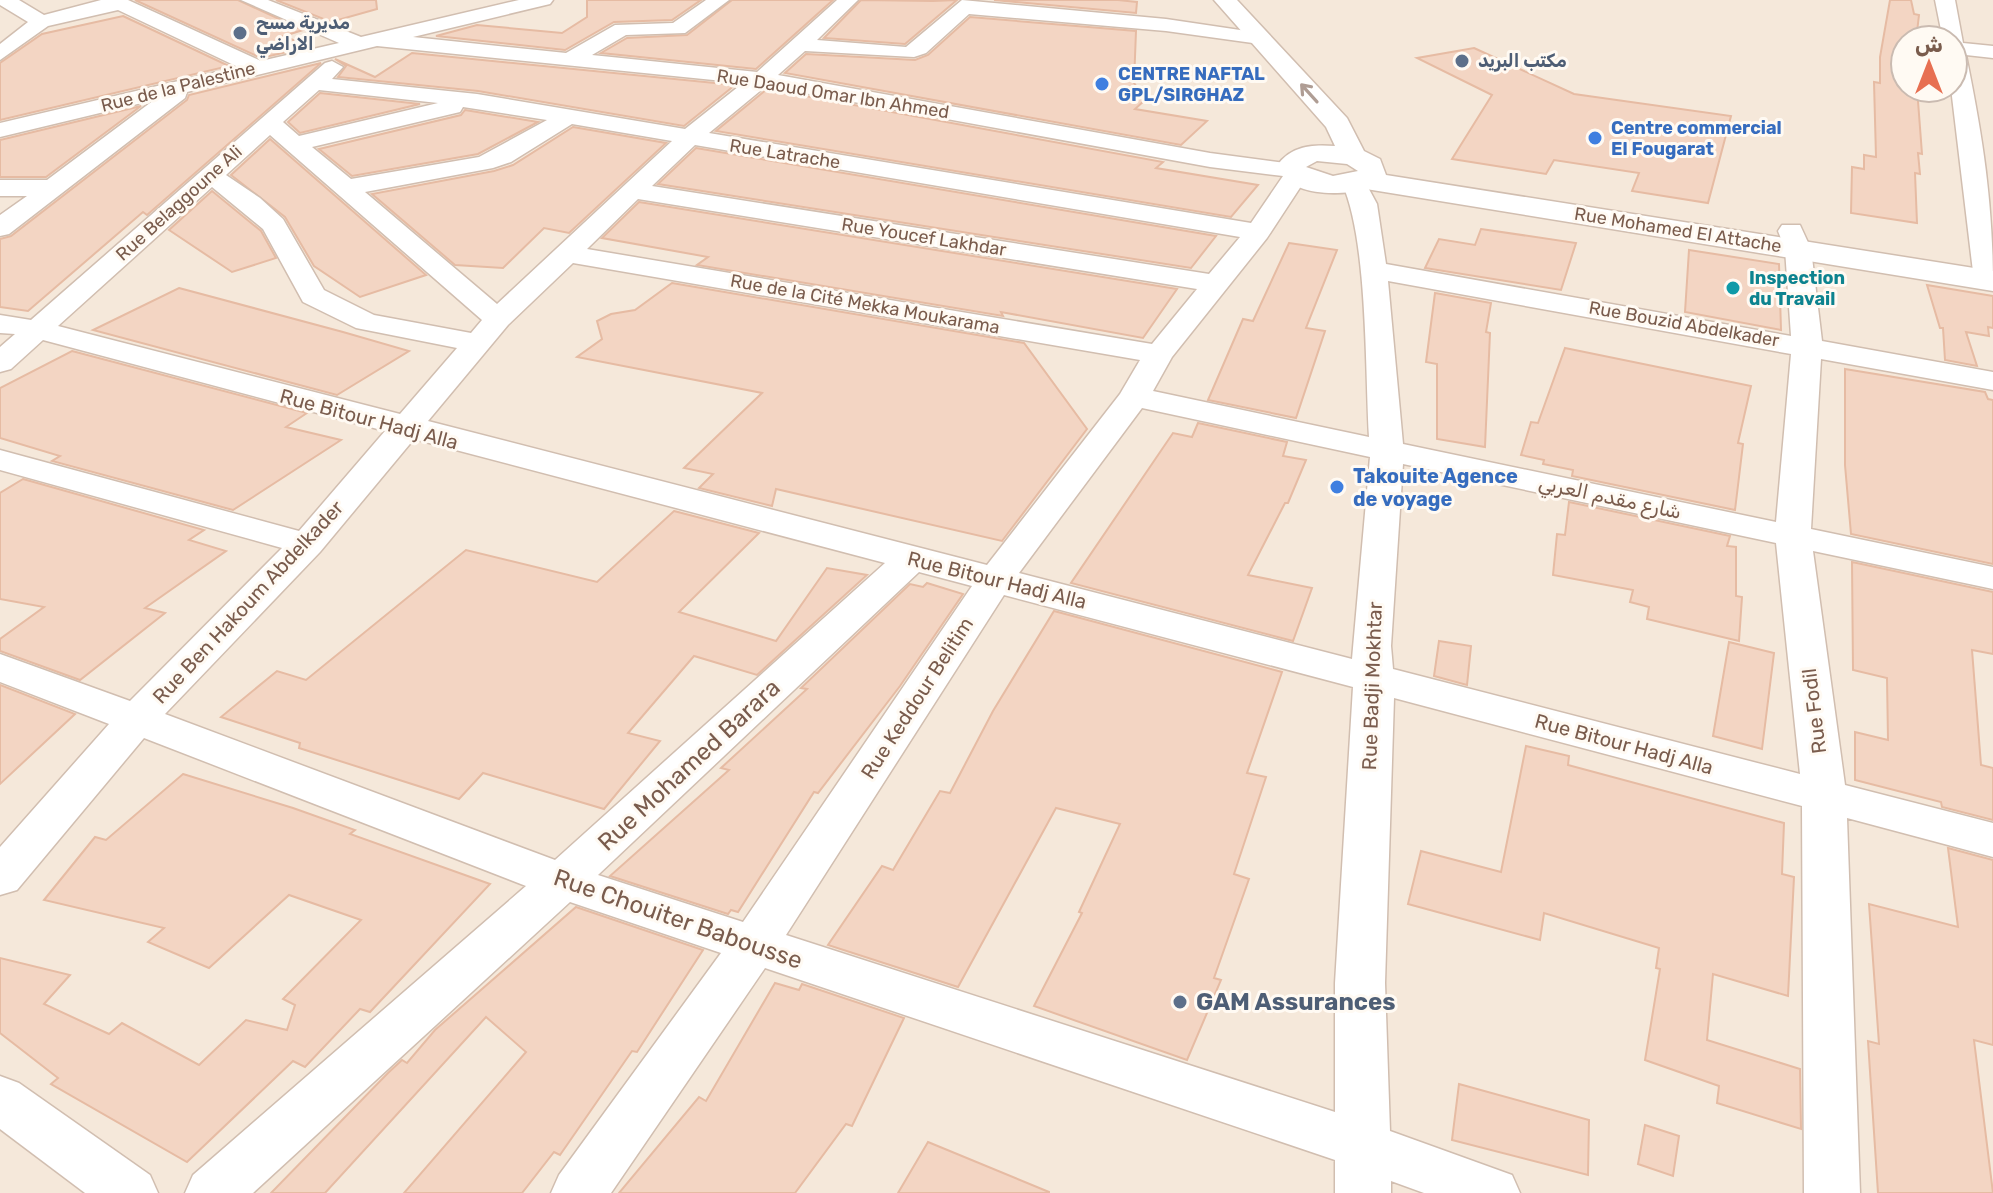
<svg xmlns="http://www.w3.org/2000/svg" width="1993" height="1193" font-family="Rubik,'Noto Naskh Arabic',sans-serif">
<rect width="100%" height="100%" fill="#fdf6ec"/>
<!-- residential -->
<path fill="#f5e8da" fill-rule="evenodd" d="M0,0H1993V1193H0ZM1905,40H1953V88H1905Z"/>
<!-- building -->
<g fill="#f3d5c3" stroke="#e6bba3" stroke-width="2">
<path d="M135,0H238L303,30L284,36L309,47L261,58Z"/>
<path d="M276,0H376L377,9L331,22Z"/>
<path d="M587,0H701L672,20L614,22L565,50L436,36L477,25L562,33L587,17Z"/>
<path d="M732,0H833L756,69L601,53L627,38L687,35Z"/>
<path d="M861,0L933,1L957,0L905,44L824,38Z"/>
<path d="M994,0H1118L1137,2L1136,13Z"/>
<path d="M1890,0H1911L1914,14L1919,15L1916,40H1905V88H1917L1922,154L1918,153L1920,174L1915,173L1917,223L1851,213L1852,167L1864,169V155L1876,157L1874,82L1880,83V57Z"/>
<path d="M123,16L229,66L0,120V63L42,34Z"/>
<path d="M970,17L1136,31L1134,83L1146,99L1135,109L1207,121L1181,145L785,73L806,54L915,60L928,55Z"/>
<path d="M1474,48L1574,94L1731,116L1708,203L1632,191L1639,173L1554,160L1546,174L1452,159L1492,95L1417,58Z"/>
<path d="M412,53L735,85L684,126L478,91L338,77L346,66L335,59L375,77Z"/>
<path d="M321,63L147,215L143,212L28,311L0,307V239L11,236L187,100L189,95Z"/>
<path d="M767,89L1163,162L1156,168L1258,185L1231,217L716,131Z"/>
<path d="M320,93L420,104L300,133L288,122Z"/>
<path d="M141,106L46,177H0V140Z"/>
<path d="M465,110L538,122L478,154L352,176L319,149L461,115Z"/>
<path d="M573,127L666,143L569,233L544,228L503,268L455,265L372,194L494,171L513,165Z"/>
<path d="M270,139L426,275L360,297L314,266L285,217L231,175Z"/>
<path d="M696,148L1216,236L1191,268L658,184Z"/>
<path d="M212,191L261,231L276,258L232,272L169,230Z"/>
<path d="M639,202L1177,289L1143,338L1001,312L1003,316L697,265L708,257L602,238Z"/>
<path d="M1481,229L1576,243L1561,290L1425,268L1439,239L1475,245Z"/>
<path d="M1289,243L1337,250L1306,328L1325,331L1296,418L1208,400L1243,319L1253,321Z"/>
<path d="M1689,250L1779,264L1781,330L1685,312Z"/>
<path d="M672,283L1024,343L1087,429L1002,541L776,489L772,506L699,488L713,474L684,468L762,393L577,357L602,339L597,321L611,314L635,310Z"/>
<path d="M1927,285L1993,296V328L1988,327L1989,336L1966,332L1977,366L1945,360L1943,328H1940Z"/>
<path d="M179,288L343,332L409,351L337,395L93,330Z"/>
<path d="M1435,293L1491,303L1486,332L1490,333L1485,447L1437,439V364L1426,362Z"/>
<path d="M1565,348L1751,386L1738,443L1743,444L1735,510L1572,476L1573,470L1543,464L1544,460L1521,455L1531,422L1538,423Z"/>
<path d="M72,351L307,413L286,427L341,440L233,510L52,461L60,456L0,438V388Z"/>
<path d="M1845,369L1985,392L1988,399L1993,400V564L1851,534L1845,465Z"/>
<path d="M1198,423L1287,442L1283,456L1306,460L1288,503H1285L1248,575L1312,588L1293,641L1071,583L1173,433L1192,437Z"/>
<path d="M23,479L204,530L189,540L226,551L145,608L165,613L80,680L0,651V639L44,607L0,599V493Z"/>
<path d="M1569,502L1730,536L1727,546L1736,547V596L1742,597L1739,641L1647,619L1649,607L1630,602L1633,590L1553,575L1557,534L1565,535Z"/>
<path d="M674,511L759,533L679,612L776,641L827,568L867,575L757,675L694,656L628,733L660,741L604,809L483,773L459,799L299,748L300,743L221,717L277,671L306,680L466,550L597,582Z"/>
<path d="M1852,562L1993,592V654L1972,650L1981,765L1993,768V820L1942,807L1941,802L1855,780V732L1888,740L1887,678L1853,670Z"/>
<path d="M927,583L963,594L900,686L818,793L814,792L738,912L731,910L728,914L610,876L729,770L721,768L807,689L801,688L910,584L923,587Z"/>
<path d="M1054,611L1282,672L1247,773L1266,777L1234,874L1249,879L1214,978L1221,980L1187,1060L1034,1006L1082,913L1079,912L1120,824L1056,808L958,987L828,945L882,866L893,870L940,791L950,793L993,711Z"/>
<path d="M1439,641L1471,646L1467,685L1434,676Z"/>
<path d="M1729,642L1774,653L1762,749L1713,736Z"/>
<path d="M0,685L75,714L0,784Z"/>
<path d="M1526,746L1569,756L1568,765L1784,823L1782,874L1794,877L1788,996L1713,974L1707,1040L1800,1069L1801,1129L1717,1103L1719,1086L1645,1060L1660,969L1656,968L1659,948L1544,913L1540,940L1408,904L1421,851L1501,872Z"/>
<path d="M183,774L293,808L355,830L350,834L490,884L370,1012L360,1009L305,1067L293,1061L187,1162L51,1084L58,1078L0,1033V958L70,975L44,1004L109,1034L122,1023L199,1065L246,1020L287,1030L295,1005L283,999L361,920L289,895L209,968L148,942L164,928L44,900L95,837L106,840Z"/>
<path d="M1948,848L1993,860V1045L1974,1040L1993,1193H1878L1868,1041L1879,1044L1869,904L1958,927Z"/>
<path d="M576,907L703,950L637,1052L632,1051L560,1155L554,1152L522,1193H404L526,1052L486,1017L325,1193H271L388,1073L402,1060L407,1063L435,1030Z"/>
<path d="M775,983L799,990L802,984L904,1018L852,1126L846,1124L795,1193H619L699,1097L706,1101Z"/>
<path d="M1459,1084L1589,1120L1588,1175L1452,1140Z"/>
<path d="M1645,1125L1679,1136L1673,1176L1638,1164Z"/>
<path d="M928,1142L1049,1192V1193H898Z"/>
</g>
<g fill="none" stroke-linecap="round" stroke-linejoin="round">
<!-- minor casing -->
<g stroke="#d1beb0" stroke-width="3">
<g id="minor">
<path d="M0,0H19L44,15L101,0H128L261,61L339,43L241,0H268L361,37L519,0H553L550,4L413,37L566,53L615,25L673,23L706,0H729L685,33L626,35L592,55L757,72L837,0H858L817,40L906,47L962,0L1166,19L1267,34L1270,38L1267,42L1260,44L1166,31L969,14L926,53L914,57L805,51L778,75L1210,153L1301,165L1309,174L1267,238L1172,357L1153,391L1369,437C1365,369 1368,241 1342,183L1345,178H1363L1377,204L1386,264L1791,336L1785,249L1778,231L1782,225H1800L1811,249L1822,341L1993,372V390L1821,359L1811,529L1993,567V589L1813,551L1845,785L1993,823V857L1847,818L1860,1193H1804L1802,806L1394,698L1385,983L1390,1131L1512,1175L1520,1193H1424L1391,1181V1193H1335V1160L765,968L611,1193H551L559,1175L721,953L570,902L253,1193H185L193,1175L526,886L144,738L17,890L0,895V847L109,724L0,682V654L130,701L282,548L0,470V450L299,531L385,431L43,340L11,369L0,372V347L15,334L0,333V315L31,320L325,63L332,61L343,67L332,79L477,94L685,129L743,83L377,46L187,92L185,98L9,234L0,236V215L27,196H0V180H47L154,100L0,137V123L238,67L118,10L48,26L0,60V44L28,22L0,5ZM766,86L1210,167L1283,176L1251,223L709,133ZM319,90L438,103L299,136L283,122ZM463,107L547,120L479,157L351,179L312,147L460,112ZM572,124L672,141L497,304L365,192L493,168L511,162ZM270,135L482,320L471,333L374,315L324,290L283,219L260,198L226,175ZM695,145L1240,237L1209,274L652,186ZM212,187L263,229L303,302L356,328L457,348L400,414L58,326ZM638,199L1197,289L1152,344L587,249ZM573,263L1140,360L1120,394L987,565L428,421L508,325ZM1388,281L1791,354L1776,522L1403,444ZM1142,408L1370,457L1352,659L1019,573ZM414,439L885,563L555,860L165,714L320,552ZM1403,464L1776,543L1800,774L1393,669L1391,646ZM919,572L972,586L743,922L598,875ZM1004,595L1353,687L1335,983V1112L786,935Z"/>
<path d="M1935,0H1955L1963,43L1993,46V58L1966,55C1983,138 1993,203 1993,287L1978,286L1974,280L1951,88L1953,40H1943Z"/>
<path d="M0,1076L19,1083L150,1175L158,1193H85L0,1129Z"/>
</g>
</g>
<!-- tertiary casing -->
<g stroke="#d1beb0" stroke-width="3">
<path id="tertiary" d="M1214,0H1237L1347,118L1364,151L1380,159L1386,175L1993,271V291L1366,189C1339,196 1289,197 1277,166C1290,146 1312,144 1335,146L1326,127ZM1317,161L1347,164L1358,171L1333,176L1306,167Z"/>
</g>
<!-- minor -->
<use href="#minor" fill="#fff" fill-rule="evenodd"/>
<!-- tertiary -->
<use href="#tertiary" fill="#fff" fill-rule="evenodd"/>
</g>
<!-- one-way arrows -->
<defs><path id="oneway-shaft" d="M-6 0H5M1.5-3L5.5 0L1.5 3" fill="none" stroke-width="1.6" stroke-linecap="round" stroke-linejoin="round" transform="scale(2)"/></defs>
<use stroke="#af9d94" href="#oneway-shaft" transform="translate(1309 93) rotate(-132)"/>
<!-- markers -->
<g fill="#5c6f8a" stroke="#fffaf3" stroke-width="3">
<circle cx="240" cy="33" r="8"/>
<circle cx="1462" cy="61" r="8"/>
<circle cx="1180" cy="1002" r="8"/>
</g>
<g fill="#3f7fe0" stroke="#fffaf3" stroke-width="3">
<circle cx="1102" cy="84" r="8"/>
<circle cx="1595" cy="138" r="8"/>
<circle cx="1337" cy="487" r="8"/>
</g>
<circle fill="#0f9aa8" stroke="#fffaf3" stroke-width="3" cx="1733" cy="288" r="8"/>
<g text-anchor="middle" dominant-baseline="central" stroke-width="6" stroke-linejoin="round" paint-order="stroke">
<!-- far-service labels -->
<g font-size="18" font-weight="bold" fill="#4e5e75" stroke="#fffaf3" text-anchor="start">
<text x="256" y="23">مديرية مسح<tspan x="256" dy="21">الاراضي</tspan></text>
<text x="1478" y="61">مكتب البريد</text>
</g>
<!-- far-shop labels -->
<g font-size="18" font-weight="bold" fill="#366cbe" stroke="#fffaf3" text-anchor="start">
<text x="1118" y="74">CENTRE NAFTAL<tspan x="1118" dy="21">GPL/SIRGHAZ</tspan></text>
<text x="1611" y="128">Centre commercial<tspan x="1611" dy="21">El Fougarat</tspan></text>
</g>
<!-- far-street labels -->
<g font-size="18" fill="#7a5c4d" stroke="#fffaf3">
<text transform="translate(178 87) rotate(-14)">Rue de la Palestine</text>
<text transform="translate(833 94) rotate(9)">Rue Daoud Omar Ibn Ahmed</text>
<text transform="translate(785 154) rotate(9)">Rue Latrache</text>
<text transform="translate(179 203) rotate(-42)">Rue Belaggoune Ali</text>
<text transform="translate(1678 230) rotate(9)">Rue Mohamed El Attache</text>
<text transform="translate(924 237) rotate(9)">Rue Youcef Lakhdar</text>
<text transform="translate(865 304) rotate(10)">Rue de la Cité Mekka Moukarama</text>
<text transform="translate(1684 324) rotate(10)">Rue Bouzid Abdelkader</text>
</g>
<!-- far-culture labels -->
<g font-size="18" font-weight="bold" fill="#0d838f" stroke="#fffaf3" text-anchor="start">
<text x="1749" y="278">Inspection<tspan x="1749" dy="21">du Travail</tspan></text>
</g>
<!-- street labels -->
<g font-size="20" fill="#7a5c4d" stroke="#fffaf3">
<text transform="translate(369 419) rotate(15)">Rue Bitour Hadj Alla</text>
<text transform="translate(1610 497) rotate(12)">شارع مقدم العربي</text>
<text transform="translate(997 580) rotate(14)">Rue Bitour Hadj Alla</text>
<text transform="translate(248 602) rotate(-47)">Rue Ben Hakoum Abdelkader</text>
<text transform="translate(1372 686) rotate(-88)">Rue Badji Mokhtar</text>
<text transform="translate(917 698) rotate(-57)">Rue Keddour Belitim</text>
<text transform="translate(1814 711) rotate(-97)">Rue Fodil</text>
<text transform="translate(1624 744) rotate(15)">Rue Bitour Hadj Alla</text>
</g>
<!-- shop labels -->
<g font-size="20" font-weight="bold" fill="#366cbe" stroke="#fffaf3" text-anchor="start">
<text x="1353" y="476">Takouite Agence<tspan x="1353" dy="23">de voyage</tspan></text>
</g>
<!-- near-street labels -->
<g font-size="24" fill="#7a5c4d" stroke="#fffaf3">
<text transform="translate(689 765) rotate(-43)">Rue Mohamed Barara</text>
<text transform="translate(678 919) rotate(19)">Rue Chouiter Babousse</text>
</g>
<!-- near-service labels -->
<g font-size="24" font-weight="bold" fill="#4e5e75" stroke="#fffaf3" text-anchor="start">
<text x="1196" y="1002">GAM Assurances</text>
</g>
</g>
<!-- north arrow -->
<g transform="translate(1929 64)"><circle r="38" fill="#fffaf3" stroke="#cabbb1" stroke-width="2"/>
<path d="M0-6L14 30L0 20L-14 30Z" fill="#e76f51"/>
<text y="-12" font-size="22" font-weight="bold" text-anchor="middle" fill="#7a5c4d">ش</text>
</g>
</svg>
